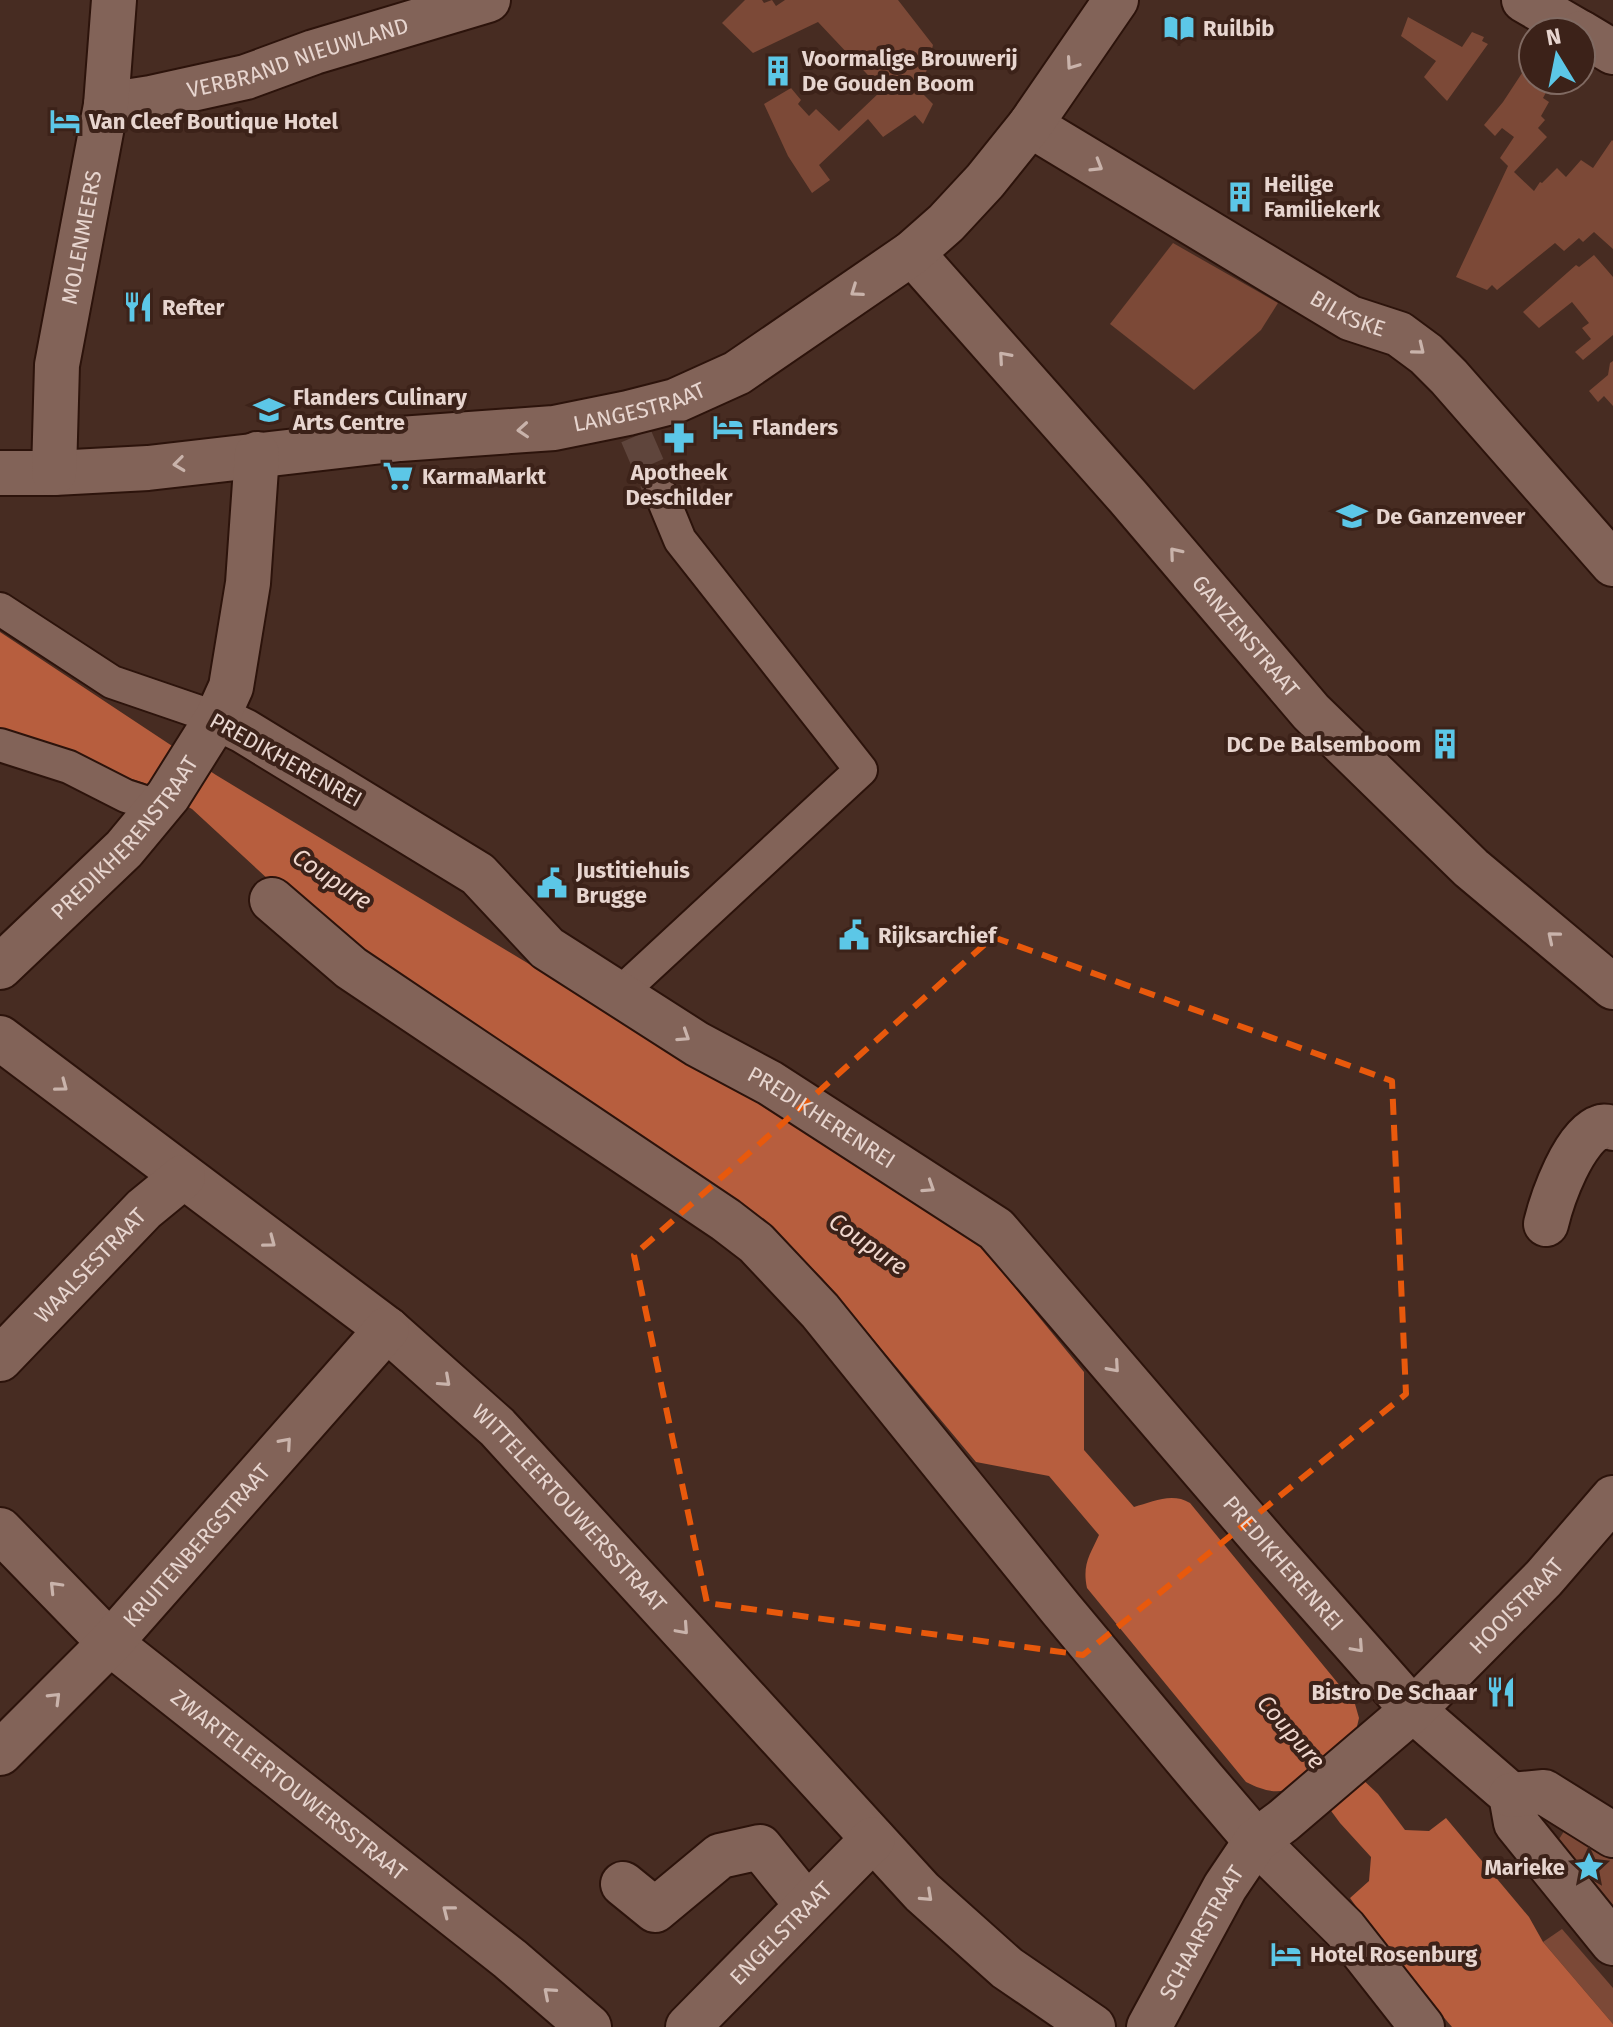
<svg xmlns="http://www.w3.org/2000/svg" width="1613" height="2027" font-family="'Fira Sans',sans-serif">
<rect width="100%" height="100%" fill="#472c22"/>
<!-- green -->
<g fill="#7c4937">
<path d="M745,0H762L764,3L772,0L776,6L785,0H898L933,45L921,92L933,104L923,124L915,115L883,137L868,119L819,165L830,180L812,193L788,156L764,104L791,88L801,100L798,104L809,116L816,109L839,131L882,90L818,22L753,53L722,23Z"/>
<path d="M1408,17L1462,47L1472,32L1484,37L1482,41L1488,44L1447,101L1424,77L1436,61L1401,36Z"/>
<path d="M1524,70L1533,75L1531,80L1536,84L1539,80L1550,85L1543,98L1549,102L1541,116L1545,120L1538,128L1547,137L1514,172L1534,191L1540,182L1542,183L1557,168L1566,177L1581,160L1593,168L1612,140L1613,141V249L1594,232L1583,242L1579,238L1564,251L1555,243L1497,290L1492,285L1487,290L1456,277L1508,166L1500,158L1514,137L1502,128L1495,136L1484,125L1503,102Z"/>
<path d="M1173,243L1278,303L1261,330L1194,390L1110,324Z"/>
<path d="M1594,255L1613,277V335L1583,360L1575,352L1591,339L1582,328L1589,323L1572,302L1539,328L1523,312L1576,265L1579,267Z"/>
<path d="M1613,361V406L1604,396L1598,402L1589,391L1608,375L1610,363Z"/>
<path d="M1571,1820L1613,1846V1911L1556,1844Z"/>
<path d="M1562,1929L1613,1988V2024L1543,1942Z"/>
</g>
<!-- water -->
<path fill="#b75e3e" d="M0,632L216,775L966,1228L1084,1372V1450L1134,1507C1152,1502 1172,1492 1190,1503L1355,1704L1359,1718L1355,1735L1340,1758L1378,1794L1405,1830L1429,1831L1446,1818L1529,1917L1543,1942L1613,2024V2027H1452L1394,1959L1350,1898L1369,1881L1371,1857L1340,1823L1309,1781C1284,1794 1272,1795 1246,1782L1087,1588C1082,1564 1090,1555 1099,1535L1049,1476L976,1462L822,1278L764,1223L294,903L192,809L144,783L0,736Z"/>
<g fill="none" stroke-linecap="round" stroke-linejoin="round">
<!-- pedestrian-tunnel -->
<path stroke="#5f453c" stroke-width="32" stroke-dasharray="32 16" stroke-linecap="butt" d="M636,436L661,494"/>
<!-- pedestrian casing -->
<g stroke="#2c130b" stroke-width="36">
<g id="pedestrian">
<path d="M0,609L112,682L217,718"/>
<path d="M0,745L69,767L126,796L160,807"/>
<path d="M619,994L861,770L680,540L661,494"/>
</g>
</g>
<!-- minor casing -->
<g stroke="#2c130b" stroke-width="48">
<g id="minor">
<path d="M1524,0L1579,32"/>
<path d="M1581,33L1613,52"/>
<path id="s1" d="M106,105L151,98L246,77L314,52L488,0"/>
<path id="s2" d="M1030,125L1350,318L1399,334L1426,354L1449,377L1613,564"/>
<path id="s3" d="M912,253L1128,497L1311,712L1471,868L1613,987"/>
<path id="s4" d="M0,473H54L148,468L400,439L554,428L628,413L675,401L737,373L912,253L946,223L985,181L1030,125L1116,0"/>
<path id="s5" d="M54,473L57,365L106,105L114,0"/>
<path id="s6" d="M217,718L244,731L478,874L547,948L697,1044L770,1083L996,1229L1269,1547L1413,1710L1511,1795L1516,1823L1613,1943"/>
<path d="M272,900L351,968L726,1220L756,1243L820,1311L1061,1609L1203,1779L1256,1841L1345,1929L1422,2027"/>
<path id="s7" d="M0,967L124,849L168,796L217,718L231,687L248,583L257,454"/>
<path id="s8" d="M0,1038L387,1329L497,1427L922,1892L1007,1968L1093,2027"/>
<path d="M1546,1224C1552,1199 1574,1135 1601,1127C1603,1126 1610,1127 1613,1128"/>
<path id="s9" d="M0,1359L144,1209L183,1177"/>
<path id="s10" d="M0,1530L110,1643L510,1959L589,2027"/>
<path id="s11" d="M0,1753L110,1643L387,1329"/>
<path d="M1511,1795L1544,1792L1613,1835"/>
<path d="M623,1884L655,1910L720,1856L760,1847L807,1905"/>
<path id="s12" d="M688,2027L873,1839"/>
<path id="s13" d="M1149,2027L1225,1887L1256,1841L1283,1821L1413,1710L1544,1578L1613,1498"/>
</g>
</g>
<!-- pedestrian -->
<use href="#pedestrian" stroke="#826358" stroke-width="32"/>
<!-- minor -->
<use href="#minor" stroke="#826358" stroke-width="44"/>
</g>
<!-- one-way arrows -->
<defs><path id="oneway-chevron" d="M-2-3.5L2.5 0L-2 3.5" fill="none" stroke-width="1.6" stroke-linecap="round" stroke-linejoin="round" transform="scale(2)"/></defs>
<g stroke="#c9b3ab">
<use href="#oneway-chevron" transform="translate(1072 64) rotate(125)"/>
<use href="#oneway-chevron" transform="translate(1097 166) rotate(31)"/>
<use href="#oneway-chevron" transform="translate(856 291) rotate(145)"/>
<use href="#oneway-chevron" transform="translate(1419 349) rotate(39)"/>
<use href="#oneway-chevron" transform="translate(1004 357) rotate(-131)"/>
<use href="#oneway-chevron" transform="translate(523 430) rotate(176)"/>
<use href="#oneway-chevron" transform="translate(179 464) rotate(173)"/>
<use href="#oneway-chevron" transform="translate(1175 553) rotate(-130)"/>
<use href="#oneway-chevron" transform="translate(1553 937) rotate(-140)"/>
<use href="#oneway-chevron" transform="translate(684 1036) rotate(33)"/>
<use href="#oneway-chevron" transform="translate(62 1086) rotate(37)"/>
<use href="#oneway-chevron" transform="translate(929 1187) rotate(33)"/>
<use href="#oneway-chevron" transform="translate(270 1242) rotate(37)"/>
<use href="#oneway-chevron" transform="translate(1114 1367) rotate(49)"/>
<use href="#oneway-chevron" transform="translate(445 1381) rotate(42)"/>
<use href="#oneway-chevron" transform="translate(286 1443) rotate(-49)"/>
<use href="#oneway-chevron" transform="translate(55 1587) rotate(-134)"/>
<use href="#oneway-chevron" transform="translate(683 1629) rotate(48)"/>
<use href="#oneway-chevron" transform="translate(1358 1647) rotate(48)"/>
<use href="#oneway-chevron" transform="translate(55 1698) rotate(-45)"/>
<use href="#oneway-chevron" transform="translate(927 1896) rotate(43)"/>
<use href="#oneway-chevron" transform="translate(448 1911) rotate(-142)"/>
<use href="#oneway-chevron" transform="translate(549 1993) rotate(-139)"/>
</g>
<!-- marked area -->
<path fill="none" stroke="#e8590c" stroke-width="6" stroke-dasharray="16 10" stroke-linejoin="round" d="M993,937L1392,1081L1406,1394L1083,1655L707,1603L634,1255Z"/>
<!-- icons -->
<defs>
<g id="library-bare" transform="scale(2.4)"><path d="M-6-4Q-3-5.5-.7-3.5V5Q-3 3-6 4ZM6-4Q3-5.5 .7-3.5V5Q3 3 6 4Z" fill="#5cc7e7" stroke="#3c2219" stroke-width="2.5" paint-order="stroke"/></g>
<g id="building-bare" transform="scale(2.4)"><path d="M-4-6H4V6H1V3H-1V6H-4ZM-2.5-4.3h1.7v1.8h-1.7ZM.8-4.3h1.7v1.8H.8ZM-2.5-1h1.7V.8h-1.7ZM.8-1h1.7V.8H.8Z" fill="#5cc7e7" stroke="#3c2219" stroke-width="2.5" paint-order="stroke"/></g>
<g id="hotel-bare" transform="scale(2.4)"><path d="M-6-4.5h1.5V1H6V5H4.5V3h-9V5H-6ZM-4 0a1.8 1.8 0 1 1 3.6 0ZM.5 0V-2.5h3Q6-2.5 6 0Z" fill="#5cc7e7" stroke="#3c2219" stroke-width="2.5" paint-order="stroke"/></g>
<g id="restaurant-bare" transform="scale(2.4)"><path d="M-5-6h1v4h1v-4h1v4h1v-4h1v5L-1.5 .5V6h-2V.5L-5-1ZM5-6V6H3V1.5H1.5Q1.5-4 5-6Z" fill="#5cc7e7" stroke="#3c2219" stroke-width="2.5" paint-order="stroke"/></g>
<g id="university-bare" transform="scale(2.4)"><path d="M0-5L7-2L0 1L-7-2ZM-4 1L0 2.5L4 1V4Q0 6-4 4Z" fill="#5cc7e7" stroke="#3c2219" stroke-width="2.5" paint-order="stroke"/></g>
<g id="pharmacy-bare" transform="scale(2.4)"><path d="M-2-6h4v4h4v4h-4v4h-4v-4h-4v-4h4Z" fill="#5cc7e7" stroke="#3c2219" stroke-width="2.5" paint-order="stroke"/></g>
<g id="supermarket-bare" transform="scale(2.4)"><path d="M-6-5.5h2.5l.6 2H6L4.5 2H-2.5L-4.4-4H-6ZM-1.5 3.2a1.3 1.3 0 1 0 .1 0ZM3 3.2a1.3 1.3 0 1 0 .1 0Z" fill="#5cc7e7" stroke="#3c2219" stroke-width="2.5" paint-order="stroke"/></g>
<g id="school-bare" transform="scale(2.4)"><path d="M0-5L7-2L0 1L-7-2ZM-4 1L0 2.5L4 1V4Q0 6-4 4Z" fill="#5cc7e7" stroke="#3c2219" stroke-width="2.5" paint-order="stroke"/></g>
<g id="civic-bare" transform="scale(2.4)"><path d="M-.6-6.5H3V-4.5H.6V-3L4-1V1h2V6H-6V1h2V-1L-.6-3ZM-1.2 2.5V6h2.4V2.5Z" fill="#5cc7e7" stroke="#3c2219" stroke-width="2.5" paint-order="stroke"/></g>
<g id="sight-bare" transform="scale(2.4)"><path d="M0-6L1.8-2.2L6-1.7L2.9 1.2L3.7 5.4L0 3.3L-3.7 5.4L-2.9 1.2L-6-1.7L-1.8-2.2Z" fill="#5cc7e7" stroke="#3c2219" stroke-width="2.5" paint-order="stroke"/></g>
</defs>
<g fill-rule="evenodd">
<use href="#library-bare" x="1179" y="28"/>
<use href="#building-bare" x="778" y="71"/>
<use href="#hotel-bare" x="65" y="121"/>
<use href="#building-bare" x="1240" y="197"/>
<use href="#restaurant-bare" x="138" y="307"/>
<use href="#university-bare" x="269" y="410"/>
<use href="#hotel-bare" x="728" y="427"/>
<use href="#pharmacy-bare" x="679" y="438"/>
<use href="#supermarket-bare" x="398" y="476"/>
<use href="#school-bare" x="1352" y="516"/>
<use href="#building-bare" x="1445" y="744"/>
<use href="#civic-bare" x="552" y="883"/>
<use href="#civic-bare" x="854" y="935"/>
<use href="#restaurant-bare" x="1501" y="1692"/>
<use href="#sight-bare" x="1589" y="1867"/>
<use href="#hotel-bare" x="1286" y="1954"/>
</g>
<g text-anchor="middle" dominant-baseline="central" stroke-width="8" stroke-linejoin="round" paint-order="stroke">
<!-- poi labels -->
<g font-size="22" font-weight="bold" fill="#e7d5cf" stroke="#3c2219" text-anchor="start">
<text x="1203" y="28">Ruilbib</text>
<text x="802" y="58">Voormalige Brouwerij<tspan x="802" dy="25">De Gouden Boom</tspan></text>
<text x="89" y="121">Van Cleef Boutique Hotel</text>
<text x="1264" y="184">Heilige<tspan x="1264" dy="25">Familiekerk</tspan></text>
<text x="162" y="307">Refter</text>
<text x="293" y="397">Flanders Culinary<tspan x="293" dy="25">Arts Centre</tspan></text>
<text x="752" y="427">Flanders</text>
<text x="679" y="472" text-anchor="middle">Apotheek<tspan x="679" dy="25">Deschilder</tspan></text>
<text x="422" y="476">KarmaMarkt</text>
<text x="1376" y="516">De Ganzenveer</text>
<text x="1421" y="744" text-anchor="end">DC De Balsemboom</text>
<text x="576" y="870">Justitiehuis<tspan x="576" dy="25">Brugge</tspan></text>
<text x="878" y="935">Rijksarchief</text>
<text x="1477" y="1692" text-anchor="end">Bistro De Schaar</text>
<text x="1565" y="1867" text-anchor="end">Marieke</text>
<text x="1310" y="1954">Hotel Rosenburg</text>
</g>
<!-- street labels -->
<g font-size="22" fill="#e7d5cf" stroke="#3c2219">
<text stroke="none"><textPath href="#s1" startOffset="198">VERBRAND NIEUWLAND</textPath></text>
<text stroke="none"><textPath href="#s5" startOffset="238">MOLENMEERS</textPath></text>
<text stroke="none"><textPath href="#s2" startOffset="370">BILKSKE</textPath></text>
<text stroke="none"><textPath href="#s4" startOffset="644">LANGESTRAAT</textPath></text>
<text stroke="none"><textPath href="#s3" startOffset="508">GANZENSTRAAT</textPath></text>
<text transform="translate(286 760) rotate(29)">PREDIKHERENREI</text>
<text stroke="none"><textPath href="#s7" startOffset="180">PREDIKHERENSTRAAT</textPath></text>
<text stroke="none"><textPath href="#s6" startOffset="728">PREDIKHERENREI</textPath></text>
<text stroke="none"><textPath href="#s9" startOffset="130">WAALSESTRAAT</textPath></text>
<text stroke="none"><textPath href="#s8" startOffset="740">WITTELEERTOUWERSSTRAAT</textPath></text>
<text stroke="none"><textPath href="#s11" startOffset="286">KRUITENBERGSTRAAT</textPath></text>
<text stroke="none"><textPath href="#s6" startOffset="1376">PREDIKHERENREI</textPath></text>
<text stroke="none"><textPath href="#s13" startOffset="566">HOOISTRAAT</textPath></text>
<text stroke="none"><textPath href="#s10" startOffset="386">ZWARTELEERTOUWERSSTRAAT</textPath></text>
<text stroke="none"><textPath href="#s12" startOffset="132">ENGELSTRAAT</textPath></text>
<text stroke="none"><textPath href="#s13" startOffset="108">SCHAARSTRAAT</textPath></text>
</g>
<!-- water labels -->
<g font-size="24" font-style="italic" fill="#f0d7ce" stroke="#3c2219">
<text transform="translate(332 879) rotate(34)">Coupure</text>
<text transform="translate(868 1244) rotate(35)">Coupure</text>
<text transform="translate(1291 1732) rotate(49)">Coupure</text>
</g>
</g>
<!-- north arrow -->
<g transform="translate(1557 56) rotate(350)"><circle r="38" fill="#3c2219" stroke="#806a62" stroke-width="2"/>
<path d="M0-6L14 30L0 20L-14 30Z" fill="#5cc7e7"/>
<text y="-12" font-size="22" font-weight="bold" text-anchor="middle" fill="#e7d5cf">N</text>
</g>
</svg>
